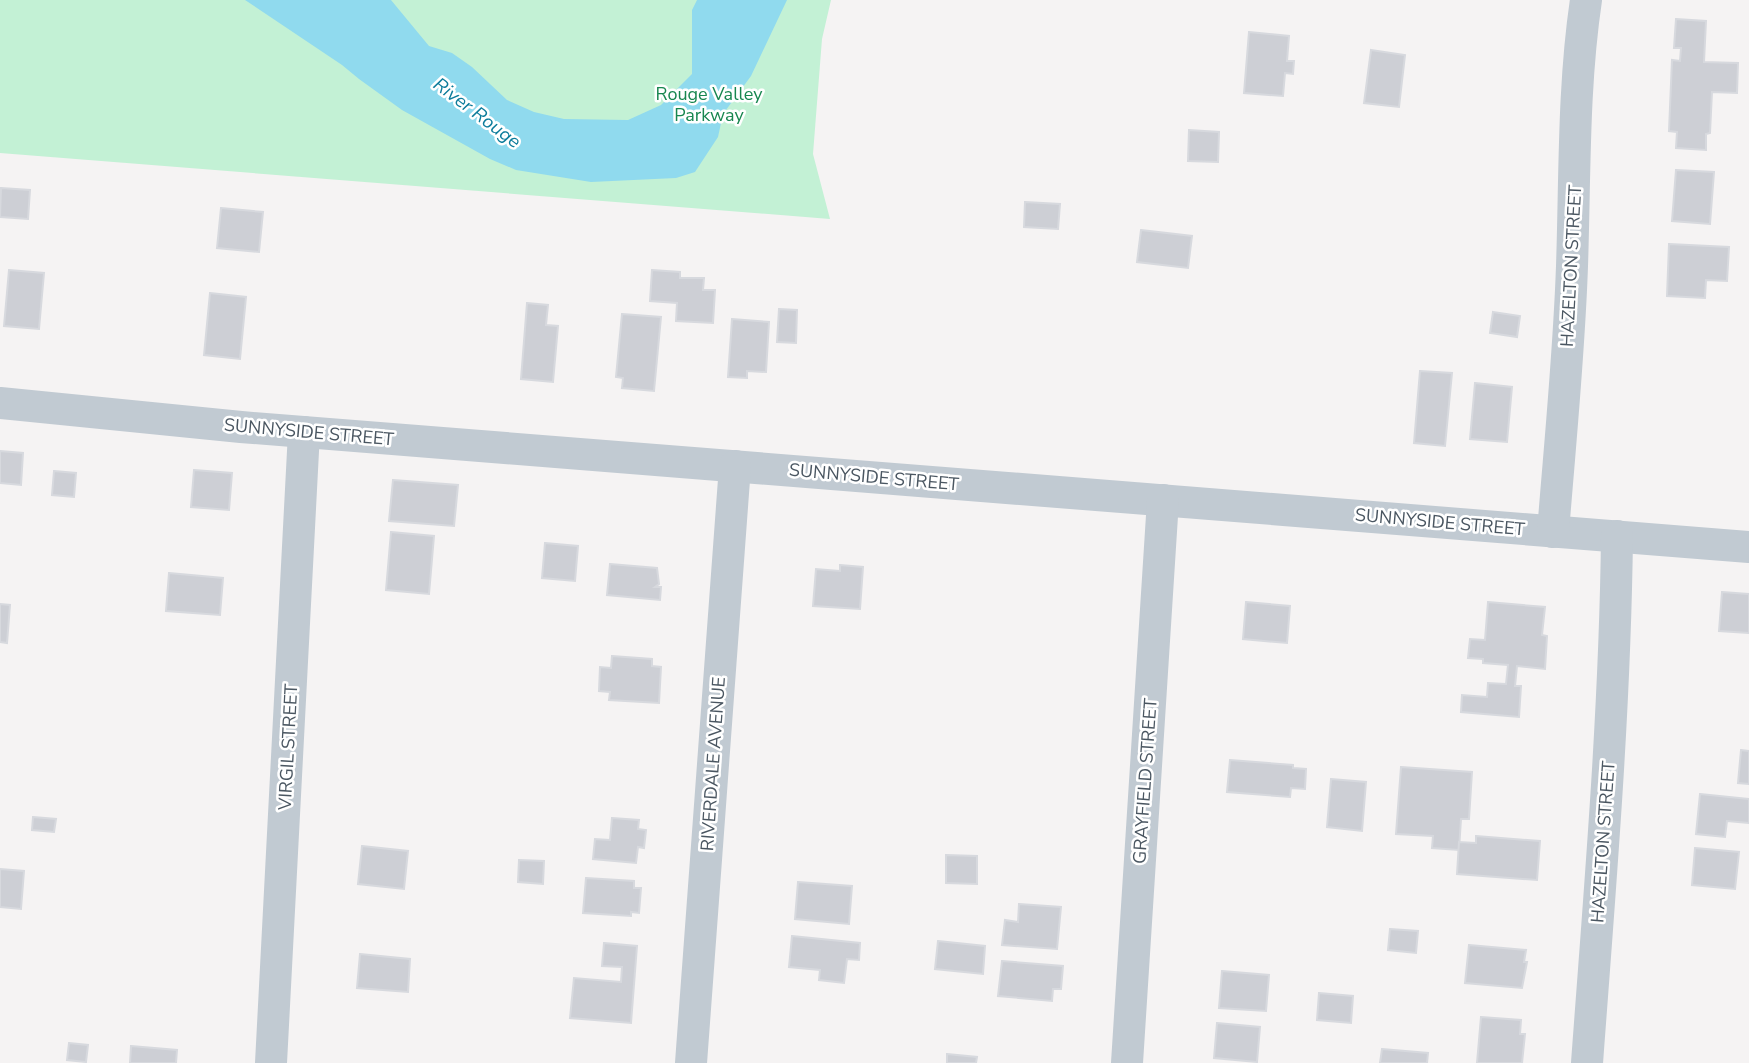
<svg xmlns="http://www.w3.org/2000/svg" width="1749" height="1063" font-family="'Nunito Sans',sans-serif">
<rect width="100%" height="100%" fill="#f5f3f3"/>
<!-- green -->
<path fill="#c3f1d5" d="M0,0H831L822,39L813,154L830,219L0,153Z"/>
<!-- water -->
<path fill="#90daee" d="M245,0H391L429,46L452,53L472,67L507,100L534,112L564,119L628,120L661,105L692,74V10L697,0H787L751,76L723,114L718,137L695,172L676,178L591,182L516,170L490,159L402,110L359,79L342,65Z"/>
<!-- building -->
<g fill="#cdcfd5" stroke="#d7d9de" stroke-width="2">
<path d="M1676,19L1706,21L1704,62L1738,63L1737,93L1712,92L1710,133L1706,134V150L1676,148L1677,132L1669,131L1672,60L1680,61L1681,48H1674Z"/>
<path d="M1249,32L1289,36L1287,61H1294L1293,74L1285,73L1283,96L1244,93Z"/>
<path d="M1371,50L1405,55L1399,107L1364,103Z"/>
<path d="M1189,130L1219,132L1218,162L1188,161Z"/>
<path d="M1676,170L1714,172L1710,224L1672,221Z"/>
<path d="M1,188L30,190L28,219L0,217Z"/>
<path d="M1025,202L1060,204L1058,229L1024,227Z"/>
<path d="M221,208L263,212L259,252L217,248Z"/>
<path d="M1141,230L1192,236L1188,268L1137,262Z"/>
<path d="M1669,244L1729,247L1727,281L1706,280L1705,298L1667,296Z"/>
<path d="M9,270L44,273L39,329L4,326Z"/>
<path d="M652,270L680,272V278H704L703,290H715L713,323L676,321L677,303L650,301Z"/>
<path d="M210,293L246,297L240,359L204,355Z"/>
<path d="M527,303L548,305L546,325L558,326L553,382L521,379Z"/>
<path d="M779,309L797,310L796,343L777,342Z"/>
<path d="M1493,312L1520,316L1517,337L1490,333Z"/>
<path d="M622,314L661,317L654,391L622,388L623,378L616,377Z"/>
<path d="M732,319L769,322L766,372L747,371V378L728,377Z"/>
<path d="M1420,371L1452,373L1445,446L1414,443Z"/>
<path d="M1475,383L1512,387L1507,442L1470,439Z"/>
<path d="M0,451L23,453L21,485L0,483Z"/>
<path d="M194,470L232,473L229,510L191,507Z"/>
<path d="M54,471L76,473L74,497L52,495Z"/>
<path d="M393,480L458,485L454,526L389,521Z"/>
<path d="M391,532L434,536L429,594L386,590Z"/>
<path d="M545,543L578,546L575,581L542,578Z"/>
<path d="M610,564L657,568L659,584L655,587H661L660,600L607,595Z"/>
<path d="M840,565L863,567L860,609L813,606L816,569L840,571Z"/>
<path d="M169,573L223,578L220,615L166,611Z"/>
<path d="M1722,592L1749,594V633L1719,631Z"/>
<path d="M1246,602L1290,606L1287,643L1243,639Z"/>
<path d="M1488,602L1545,607L1542,635L1547,636L1545,669L1517,666L1515,686H1521L1519,717L1461,712L1462,695L1487,697L1488,683L1506,684L1508,665L1483,663V659L1468,658L1470,639L1485,640Z"/>
<path d="M0,604L10,605L7,643L0,642Z"/>
<path d="M612,656L652,659V666L661,667L659,703L609,700L610,692L599,691L600,667L611,668Z"/>
<path d="M1741,750L1749,751V784L1738,783Z"/>
<path d="M1230,760L1293,765V768L1306,769L1305,789L1291,788L1290,797L1227,792Z"/>
<path d="M1401,767L1472,772L1469,819H1461L1459,850L1432,848L1433,836L1396,834Z"/>
<path d="M1331,779L1366,782L1362,831L1327,827Z"/>
<path d="M1700,794L1749,799V823L1727,821L1725,837L1696,834Z"/>
<path d="M33,817L56,819L54,832L32,830Z"/>
<path d="M612,818L639,820L638,829L646,830L644,848L638,847L636,863L593,859L595,839L610,840Z"/>
<path d="M1476,836L1540,841L1537,880L1457,874L1459,842L1476,843Z"/>
<path d="M362,846L408,851L404,889L358,884Z"/>
<path d="M1695,848L1739,852L1735,889L1692,885Z"/>
<path d="M946,855L977,856V884L946,883Z"/>
<path d="M519,860L544,861L543,884L518,882Z"/>
<path d="M0,869L24,871L21,909L0,907Z"/>
<path d="M586,878L634,881V888H641L639,913L631,912V916L583,913Z"/>
<path d="M798,882L852,886L849,924L795,919Z"/>
<path d="M1019,904L1061,907L1057,949L1002,945L1005,920L1018,922Z"/>
<path d="M1390,929L1418,931L1416,953L1388,950Z"/>
<path d="M792,936L860,943L859,960L847,959L844,983L819,980L820,970L789,967Z"/>
<path d="M938,941L985,946L983,974L935,969Z"/>
<path d="M604,943L637,946L631,1023L570,1018L574,978L621,982L622,967L602,966Z"/>
<path d="M1469,945L1526,950L1524,962H1527L1522,988L1465,983Z"/>
<path d="M360,954L410,959L408,992L357,988Z"/>
<path d="M1002,961L1063,966L1061,989H1053L1052,1001L998,996Z"/>
<path d="M1222,971L1269,975L1266,1011L1219,1008Z"/>
<path d="M1319,993L1353,996L1351,1023L1317,1020Z"/>
<path d="M1481,1017L1521,1020L1520,1034H1525L1522,1063H1477Z"/>
<path d="M1217,1023L1260,1027L1257,1062L1214,1058Z"/>
<path d="M69,1043L88,1045L86,1062L67,1060Z"/>
<path d="M131,1046L177,1050L176,1063H130Z"/>
<path d="M1382,1049L1428,1053L1427,1063H1380Z"/>
<path d="M947,1054L977,1057L976,1063H947Z"/>
</g>
<g fill="none" stroke-linecap="round" stroke-linejoin="round">
<!-- street -->
<g stroke="#c1cad2" stroke-width="32">
<path d="M0,403L241,427L1749,547"/>
<path d="M1553,532C1560,443 1569,355 1572,266C1575,178 1573,87 1586,0"/>
<path d="M271,1063L304,432"/>
<path d="M691,1063L735,466"/>
<path d="M1127,1063L1163,500"/>
<path d="M1587,1063C1600,887 1615,712 1617,536"/>
</g>
</g>
<g text-anchor="middle" dominant-baseline="central" stroke-width="5" stroke-linejoin="round" paint-order="stroke">
<!-- park labels -->
<g font-size="18" fill="#17864f" stroke="#fff">
<text x="709" y="94">Rouge Valley<tspan x="709" dy="21">Parkway</tspan></text>
</g>
<!-- street labels -->
<g font-size="18" fill="#4a5661" stroke="#fff">
<text transform="translate(1571 266) rotate(-87)">HAZELTON STREET</text>
<text transform="translate(309 432) rotate(5)">SUNNYSIDE STREET</text>
<text transform="translate(874 477) rotate(5)">SUNNYSIDE STREET</text>
<text transform="translate(1440 522) rotate(5)">SUNNYSIDE STREET</text>
<text transform="translate(288 747) rotate(-87)">VIRGIL STREET</text>
<text transform="translate(713 764) rotate(-86)">RIVERDALE AVENUE</text>
<text transform="translate(1145 781) rotate(-86)">GRAYFIELD STREET</text>
<text transform="translate(1603 842) rotate(-86)">HAZELTON STREET</text>
</g>
<!-- water labels -->
<g font-size="19" font-style="italic" fill="#0c7c9b" stroke="#fff">
<text transform="translate(477 113) rotate(37)">River Rouge</text>
</g>
</g>
</svg>
